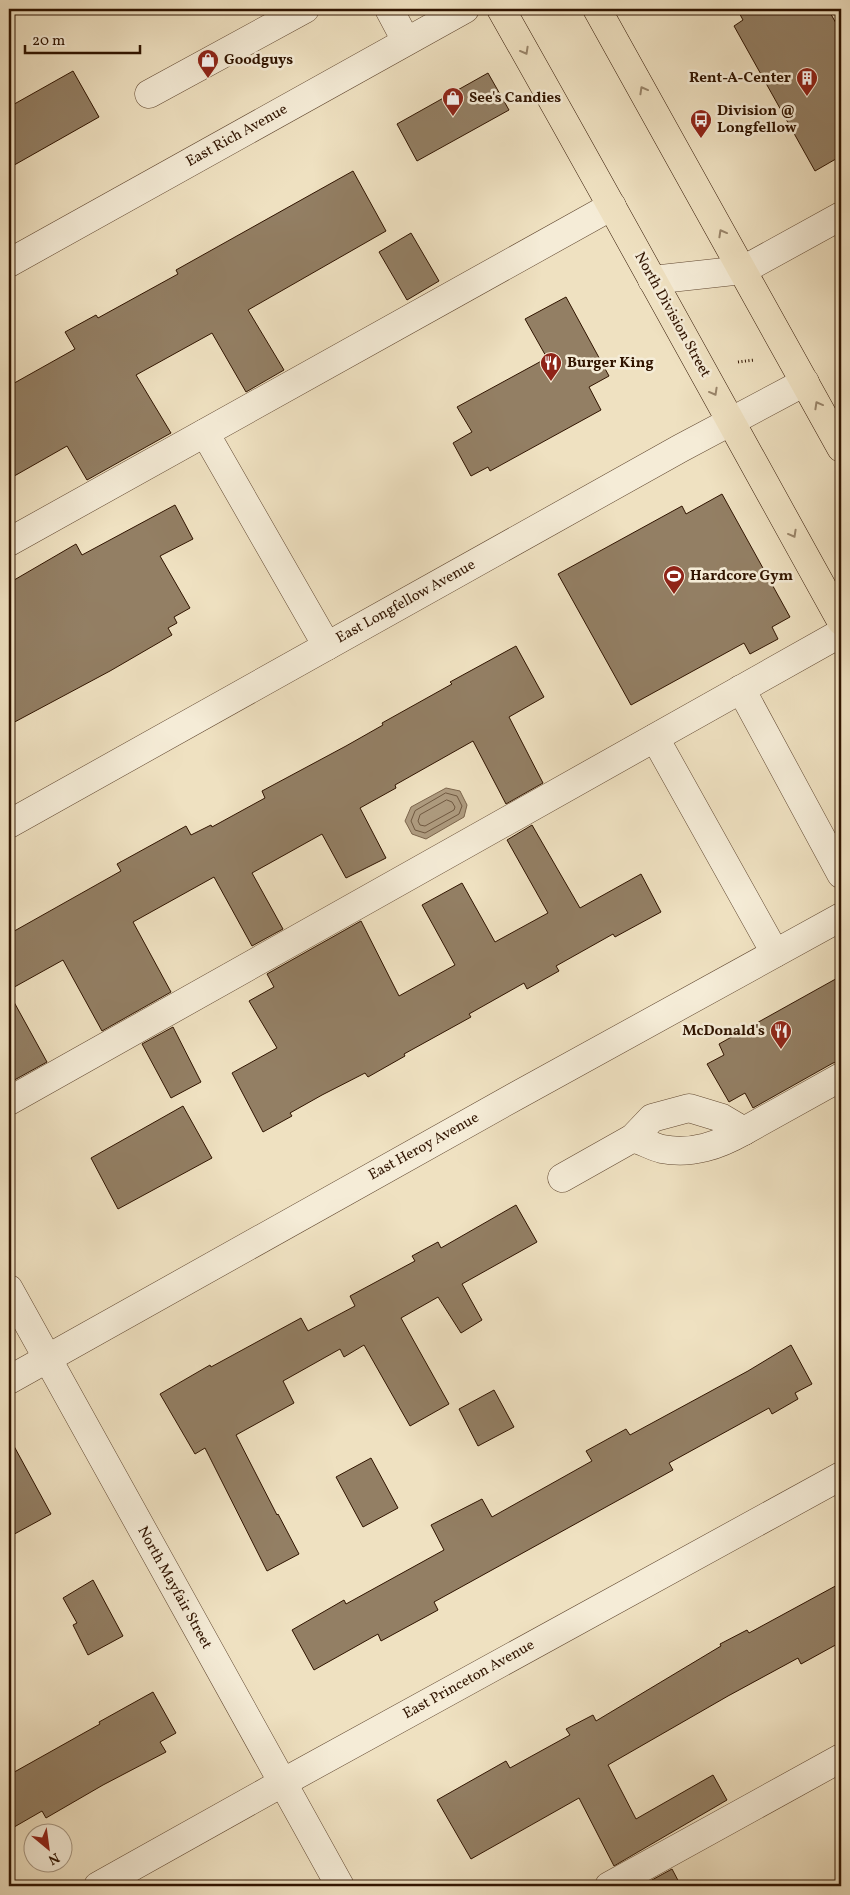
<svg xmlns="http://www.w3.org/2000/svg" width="850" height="1895" font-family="Vollkorn,serif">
<rect width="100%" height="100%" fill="#efe1c1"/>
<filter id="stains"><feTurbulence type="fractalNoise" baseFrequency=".004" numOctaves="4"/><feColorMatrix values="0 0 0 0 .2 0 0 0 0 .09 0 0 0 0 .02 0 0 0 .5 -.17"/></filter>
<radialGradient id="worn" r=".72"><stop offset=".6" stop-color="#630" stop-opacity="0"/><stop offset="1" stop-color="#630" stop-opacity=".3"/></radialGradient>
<!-- water -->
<path fill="#ae9b7f" stroke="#7c654c" d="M446,788L460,791L467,805L464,817L426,839L412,834L405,821L411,807Z"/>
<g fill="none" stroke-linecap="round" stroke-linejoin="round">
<!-- shore -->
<g stroke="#6f5840" stroke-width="1">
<path d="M446,793L457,796L462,806L459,814L425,833L415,830L411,821L415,811Z"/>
<path d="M447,800L452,802L455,807L454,810L425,826L420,825L418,821L420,815Z"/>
</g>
</g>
<!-- building -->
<g fill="#937f64" stroke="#301400">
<path d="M737,9H828L841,32V156L815,171L734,26L743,20Z"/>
<path d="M73,71L99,117L9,168V107Z"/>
<path d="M488,73L509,110L417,161L397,124Z"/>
<path d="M353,171L386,231L248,310L284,370L246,392L212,333L136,375L171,433L87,480L67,446L9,479V386L75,349L65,332L96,315L98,318L178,274L176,270Z"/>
<path d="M411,233L439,281L407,300L379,252Z"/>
<path d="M566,297L609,376L589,387L601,410L490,471L488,467L471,476L453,443L472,432L457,407L547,358L525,319Z"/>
<path d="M722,494L790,617L772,627L778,639L750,654L744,643L631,705L558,574L682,506L686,514Z"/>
<path d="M175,505L193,539L160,556L190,608L174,617L177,623L168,628L172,635L110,671L9,725V583L76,544L82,555Z"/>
<path d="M516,646L544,697L509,717L543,783L506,804L473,741L395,785L396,788L360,808L386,858L346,878L322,834L252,873L283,929L252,946L214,877L133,922L171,992L102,1031L63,960L9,990V934L121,871L117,864L186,826L191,835L211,825L212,827L265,798L262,791L346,746L383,725L382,723L452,684L450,682Z"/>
<path d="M532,825L580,908L641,874L661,912L615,937L613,934L556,966L559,971L527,989L524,983L469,1014L471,1017L404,1054L405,1056L368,1077L365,1073L322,1095L290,1113L292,1116L263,1132L232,1073L277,1048L249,1001L274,987L267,974L361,921L399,996L455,965L422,905L462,883L495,942L548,913L507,840Z"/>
<path d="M841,976V1061L833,1063L753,1108L745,1093L729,1102L707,1064L724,1055L719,1044Z"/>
<path d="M9,993L47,1062L9,1083Z"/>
<path d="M173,1027L201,1082L171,1098L142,1044Z"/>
<path d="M183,1106L212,1158L118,1209L91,1158Z"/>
<path d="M516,1205L537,1242L462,1284L482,1320L461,1333L438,1297L401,1318L449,1404L410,1426L364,1345L344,1357L340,1349L283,1381L294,1403L236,1435L277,1515L278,1514L299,1554L267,1571L205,1448L195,1454L160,1394L210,1365L211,1367L301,1318L308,1331L355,1306L350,1296L415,1261L412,1256L438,1242L441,1248Z"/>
<path d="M791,1345L812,1384L795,1393L798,1399L772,1414L769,1408L669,1463L673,1470L434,1602L438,1610L381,1641L378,1634L314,1670L292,1630L344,1600L346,1604L444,1550L431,1525L482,1499L492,1517L592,1461L586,1451L626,1429L630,1435L748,1371Z"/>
<path d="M494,1390L514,1427L478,1446L459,1409Z"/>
<path d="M9,1437L51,1514L9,1537Z"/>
<path d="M371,1458L398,1508L363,1527L336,1477Z"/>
<path d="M93,1580L123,1636L88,1655L73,1625L77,1623L63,1598Z"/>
<path d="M841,1583V1642L801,1664L798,1658L728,1696L608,1765L636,1819L713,1775L727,1800L614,1866L579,1798L471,1859L437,1800L506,1761L510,1768L570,1735L566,1729L593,1715L596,1721L721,1646L720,1644L747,1630L749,1633Z"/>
<path d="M153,1692L176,1733L160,1742L166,1752L103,1785L46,1818L42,1811L9,1830V1775L100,1724L99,1722Z"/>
<path d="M672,1869L681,1886H641Z"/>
</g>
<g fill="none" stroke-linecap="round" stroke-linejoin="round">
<!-- minor casing -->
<g stroke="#604730" stroke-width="29">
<g id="minor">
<path d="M389,9L406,41"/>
<path d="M149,94L305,9"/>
<path d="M9,263L465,9"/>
<path d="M652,280L743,270L841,216"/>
<path d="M205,433L327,646"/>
<path d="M9,542L612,206"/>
<path d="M741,689L841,874"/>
<path d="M655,738L775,953"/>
<path d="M9,824L681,448L805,382"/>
<path d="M9,1101L841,633"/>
<path d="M633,1138C643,1141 653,1147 662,1149C692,1155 719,1145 744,1131"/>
<path d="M562,1178L633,1138L652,1118L689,1108L722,1118L744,1131L841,1077"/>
<path d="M9,1289L340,1886"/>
<path d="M9,1380L516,1096L841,917"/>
<path d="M98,1886L282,1783L841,1476"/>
<path d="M609,1886L841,1758"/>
</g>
</g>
<!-- major casing -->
<g stroke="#301400" stroke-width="29">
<g id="major">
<path d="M501,9C616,212 728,417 841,621"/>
<path d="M597,9L841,448"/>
</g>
</g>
<!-- path -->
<path stroke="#301400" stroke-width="3" stroke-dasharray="1 2.5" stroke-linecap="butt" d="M738,362L754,360"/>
<!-- minor -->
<use href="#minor" stroke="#f5ecd7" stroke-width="28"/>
<!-- major -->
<use href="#major" stroke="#efe1c1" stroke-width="28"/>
</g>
<!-- one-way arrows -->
<defs><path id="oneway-chevron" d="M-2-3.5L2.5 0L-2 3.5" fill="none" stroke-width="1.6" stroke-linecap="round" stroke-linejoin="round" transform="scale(1.25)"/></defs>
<g stroke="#99856a">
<use href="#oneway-chevron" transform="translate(525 51) rotate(61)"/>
<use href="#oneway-chevron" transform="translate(643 90) rotate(-119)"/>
<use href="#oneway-chevron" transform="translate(722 233) rotate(-119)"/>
<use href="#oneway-chevron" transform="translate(714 392) rotate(61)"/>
<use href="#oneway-chevron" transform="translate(818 405) rotate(-119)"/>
<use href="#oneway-chevron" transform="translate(793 534) rotate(61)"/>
</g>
<!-- icons -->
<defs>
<g id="shop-pin" transform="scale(1.125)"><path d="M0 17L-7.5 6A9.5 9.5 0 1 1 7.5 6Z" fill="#8f2418" stroke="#f5ecd7"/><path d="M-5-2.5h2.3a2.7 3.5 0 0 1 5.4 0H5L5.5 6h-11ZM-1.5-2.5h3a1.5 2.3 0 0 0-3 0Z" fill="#fff"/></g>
<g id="building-pin" transform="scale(1.125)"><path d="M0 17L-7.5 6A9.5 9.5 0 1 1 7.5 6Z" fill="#8f2418" stroke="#f5ecd7"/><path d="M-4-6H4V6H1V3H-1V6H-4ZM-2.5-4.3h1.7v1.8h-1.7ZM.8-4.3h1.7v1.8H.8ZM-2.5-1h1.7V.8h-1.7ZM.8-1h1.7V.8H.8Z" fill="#fff"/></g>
<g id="bus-pin" transform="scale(1.125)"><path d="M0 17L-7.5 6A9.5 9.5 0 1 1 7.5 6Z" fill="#8f2418" stroke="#f5ecd7"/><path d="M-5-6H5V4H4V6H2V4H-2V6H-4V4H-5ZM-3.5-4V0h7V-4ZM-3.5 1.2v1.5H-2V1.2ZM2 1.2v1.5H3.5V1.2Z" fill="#fff"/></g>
<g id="restaurant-pin" transform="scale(1.125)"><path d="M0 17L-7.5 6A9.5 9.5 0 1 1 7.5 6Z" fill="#8f2418" stroke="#f5ecd7"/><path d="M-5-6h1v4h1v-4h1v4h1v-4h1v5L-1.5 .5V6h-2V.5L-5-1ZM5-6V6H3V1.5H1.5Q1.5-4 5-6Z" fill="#fff"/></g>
<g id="stadium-pin" transform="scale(1.125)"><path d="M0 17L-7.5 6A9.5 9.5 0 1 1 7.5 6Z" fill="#8f2418" stroke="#f5ecd7"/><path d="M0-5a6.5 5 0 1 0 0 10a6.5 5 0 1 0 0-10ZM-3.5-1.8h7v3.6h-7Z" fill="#fff"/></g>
</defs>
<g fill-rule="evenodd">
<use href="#shop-pin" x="208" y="60"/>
<use href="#building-pin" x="807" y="78"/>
<use href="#shop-pin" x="453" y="98"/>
<use href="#bus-pin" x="701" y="120"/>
<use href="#restaurant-pin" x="551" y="363"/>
<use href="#stadium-pin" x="674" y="576"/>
<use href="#restaurant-pin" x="781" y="1031"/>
</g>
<g text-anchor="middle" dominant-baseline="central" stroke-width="5" stroke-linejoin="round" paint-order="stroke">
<!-- poi labels -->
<g font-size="15" font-weight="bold" fill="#301400" stroke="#f5ecd7" text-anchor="start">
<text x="224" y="60">Goodguys</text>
<text x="791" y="78" text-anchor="end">Rent-A-Center</text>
<text x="469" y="98">See's Candies</text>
<text x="717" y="111">Division @<tspan x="717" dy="17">Longfellow</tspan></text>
<text x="567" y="363">Burger King</text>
<text x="690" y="576">Hardcore Gym</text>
<text x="765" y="1031" text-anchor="end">McDonald's</text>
</g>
<!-- street labels -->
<g font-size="15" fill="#301400" stroke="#f5ecd7">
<text transform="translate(237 136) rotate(-29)">East Rich Avenue</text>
<text transform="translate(672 315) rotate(61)">North Division Street</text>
<text transform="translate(406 602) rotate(-29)">East Longfellow Avenue</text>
<text transform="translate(424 1147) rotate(-29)">East Heroy Avenue</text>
<text transform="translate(174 1588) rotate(61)">North Mayfair Street</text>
<text transform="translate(469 1680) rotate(-29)">East Princeton Avenue</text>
</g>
</g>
<!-- margin -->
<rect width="850" height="1895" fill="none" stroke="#efe1c1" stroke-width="30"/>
<rect x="10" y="10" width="830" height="1875" fill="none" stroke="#301400" stroke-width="2.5"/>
<rect x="15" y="15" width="820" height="1865" fill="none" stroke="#301400"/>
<!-- north arrow -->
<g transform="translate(48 1848) rotate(151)"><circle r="24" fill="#f5ecd7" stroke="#a69681"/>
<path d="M0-4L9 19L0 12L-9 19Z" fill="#8f2418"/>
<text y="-8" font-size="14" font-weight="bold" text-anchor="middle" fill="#301400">N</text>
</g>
<!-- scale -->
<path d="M25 45v8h115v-8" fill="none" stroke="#301400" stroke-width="2.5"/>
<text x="32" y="45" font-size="15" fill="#301400" stroke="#f5ecd7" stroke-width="4" paint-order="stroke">20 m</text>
<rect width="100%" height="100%" filter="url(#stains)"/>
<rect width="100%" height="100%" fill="url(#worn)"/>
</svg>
